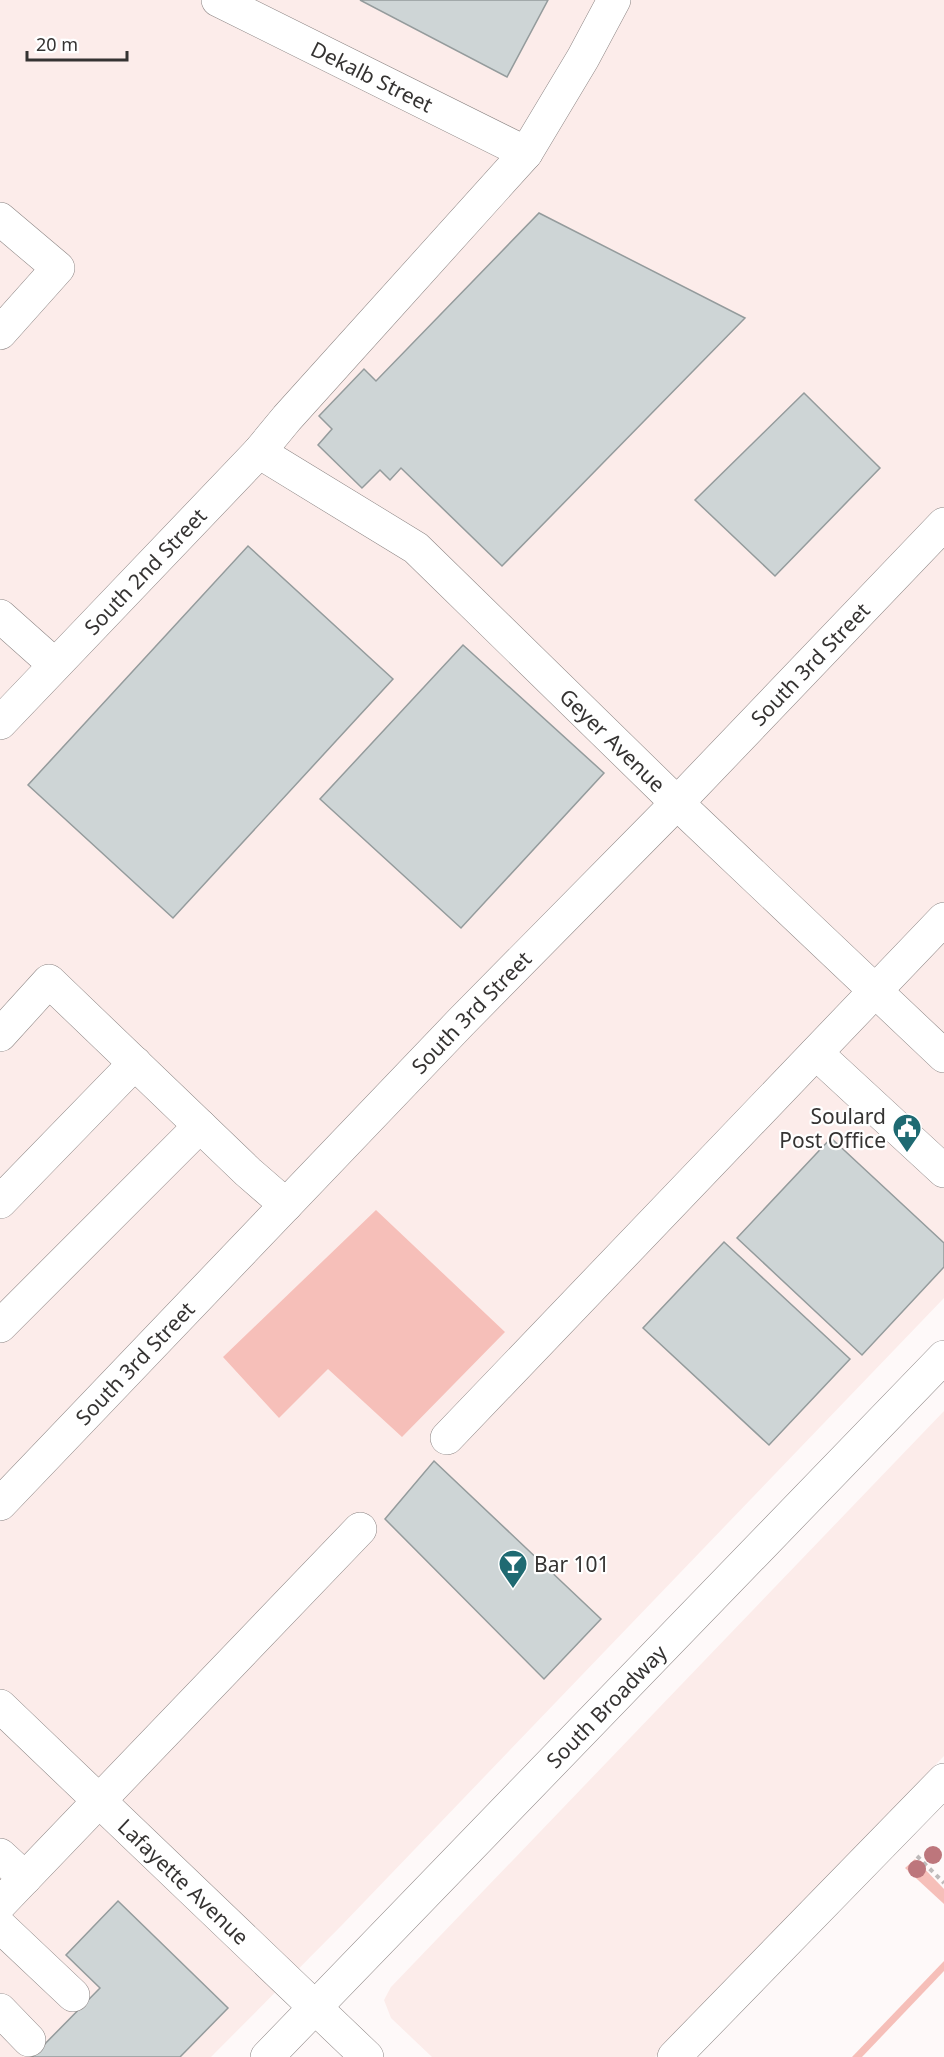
<svg xmlns="http://www.w3.org/2000/svg" width="944" height="2057" font-family="'Noto Sans',sans-serif">
<rect width="100%" height="100%" fill="#fef9f9"/>
<!-- built -->
<g fill="#fcecea">
<path d="M0,0H944V1298L342,1925L211,2057H0Z"/>
<path d="M944,1411V1756L655,2057H432L391,2018L384,2000L391,1987Z"/>
</g>
<!-- green -->
<g fill="#f6bfb9">
<path d="M376,1210L505,1332L402,1437L328,1369L279,1418L223,1357Z"/>
<path d="M915,1859L944,1889V1904L905,1868Z"/>
<path d="M944,1961V1971L862,2057H852Z"/>
</g>
<!-- building -->
<g fill="#ced5d6" stroke="#949b9c" stroke-width="1.5">
<path d="M360,0H548L507,77Z"/>
<path d="M539,213L745,318L502,566L401,468L390,480L380,470L362,488L318,445L332,429L319,416L364,369L376,381Z"/>
<path d="M804,393L880,468L775,576L695,500Z"/>
<path d="M248,546L393,679L173,918L28,785Z"/>
<path d="M463,645L604,773L461,928L320,799Z"/>
<path d="M831,1138L944,1243V1267L862,1355L737,1238Z"/>
<path d="M724,1242L850,1359L769,1445L643,1328Z"/>
<path d="M434,1461L601,1619L544,1679L385,1519Z"/>
<path d="M118,1901L228,2008L180,2057H32L100,1988L66,1955Z"/>
</g>
<g fill="none" stroke-linecap="round" stroke-linejoin="round">
<!-- minor casing -->
<g stroke="#8c8584" stroke-width="34">
<g id="minor">
<path id="s1" d="M218,0L526,153"/>
<path d="M0,219L58,268L0,333"/>
<path id="s2" d="M259,452L416,548L677,803L944,1056"/>
<path d="M0,616L55,665"/>
<path id="s3" d="M0,723L259,452L287,418L526,153L583,58L614,0"/>
<path d="M0,1035L49,981L248,1172L286,1205"/>
<path d="M816,1053L944,1171"/>
<path d="M0,1202L135,1063"/>
<path d="M0,1326L200,1126"/>
<path d="M447,1438L944,919"/>
<path id="s4" d="M0,1504L461,1022L677,803L944,524"/>
<path id="s5" d="M0,1706L367,2057"/>
<path d="M0,1855L25,1878"/>
<path d="M0,1904L360,1529"/>
<path d="M0,1926L73,1995"/>
<path d="M0,2010L29,2040"/>
<path id="s6" d="M267,2057L944,1357"/>
<path d="M674,2057L944,1780"/>
</g>
</g>
<!-- path -->
<path stroke="#bebaba" stroke-width="4" stroke-dasharray="4.5 4.5" stroke-linecap="butt" d="M917,1856L944,1883"/>
<!-- minor -->
<use href="#minor" stroke="#fff" stroke-width="33"/>
</g>
<!-- trees -->
<g fill="#bd767c">
<circle cx="933" cy="1855" r="9"/>
<circle cx="917" cy="1869" r="9"/>
</g>
<!-- icons -->
<defs>
<g id="civic-pin" transform="scale(1.5)"><path d="M0 17L-7.5 6A9.5 9.5 0 1 1 7.5 6Z" fill="#1f6a72" stroke="#fff"/><path d="M-.6-6.5H3V-4.5H.6V-3L4-1V1h2V6H-6V1h2V-1L-.6-3ZM-1.2 2.5V6h2.4V2.5Z" fill="#fff"/></g>
<g id="bar-pin" transform="scale(1.5)"><path d="M0 17L-7.5 6A9.5 9.5 0 1 1 7.5 6Z" fill="#1f6a72" stroke="#fff"/><path d="M-6-5H6L.8 .8V4.5H3.5V6h-7V4.5H-.8V.8Z" fill="#fff"/></g>
</defs>
<g fill-rule="evenodd">
<use href="#civic-pin" x="907" y="1128"/>
<use href="#bar-pin" x="513" y="1564"/>
</g>
<g text-anchor="middle" dominant-baseline="central" stroke-width="4.5" stroke-linejoin="round" paint-order="stroke">
<!-- street labels -->
<g font-size="21" fill="#353332" stroke="#fff">
<text stroke="none"><textPath href="#s1" startOffset="172">Dekalb Street</textPath></text>
<text stroke="none"><textPath href="#s3" startOffset="210">South 2nd Street</textPath></text>
<text stroke="none"><textPath href="#s4" startOffset="1167">South 3rd Street</textPath></text>
<text stroke="none"><textPath href="#s2" startOffset="459">Geyer Avenue</textPath></text>
<text stroke="none"><textPath href="#s4" startOffset="681">South 3rd Street</textPath></text>
<text stroke="none"><textPath href="#s4" startOffset="195">South 3rd Street</textPath></text>
<text stroke="none"><textPath href="#s6" startOffset="488">South Broadway</textPath></text>
<text stroke="none"><textPath href="#s5" startOffset="254">Lafayette Avenue</textPath></text>
</g>
<!-- poi labels -->
<g font-size="21" fill="#353332" stroke="#fff" text-anchor="end">
<text x="886" y="1116">Soulard<tspan x="886" dy="24">Post Office</tspan></text>
<text x="534" y="1564" text-anchor="start">Bar 101</text>
</g>
</g>
<!-- scale -->
<path d="M27 51v9h100v-9" fill="none" stroke="#353332" stroke-width="3"/>
<text x="36" y="51" font-size="18" fill="#353332" stroke="#ffffff" stroke-width="4.5" paint-order="stroke">20 m</text>
</svg>
